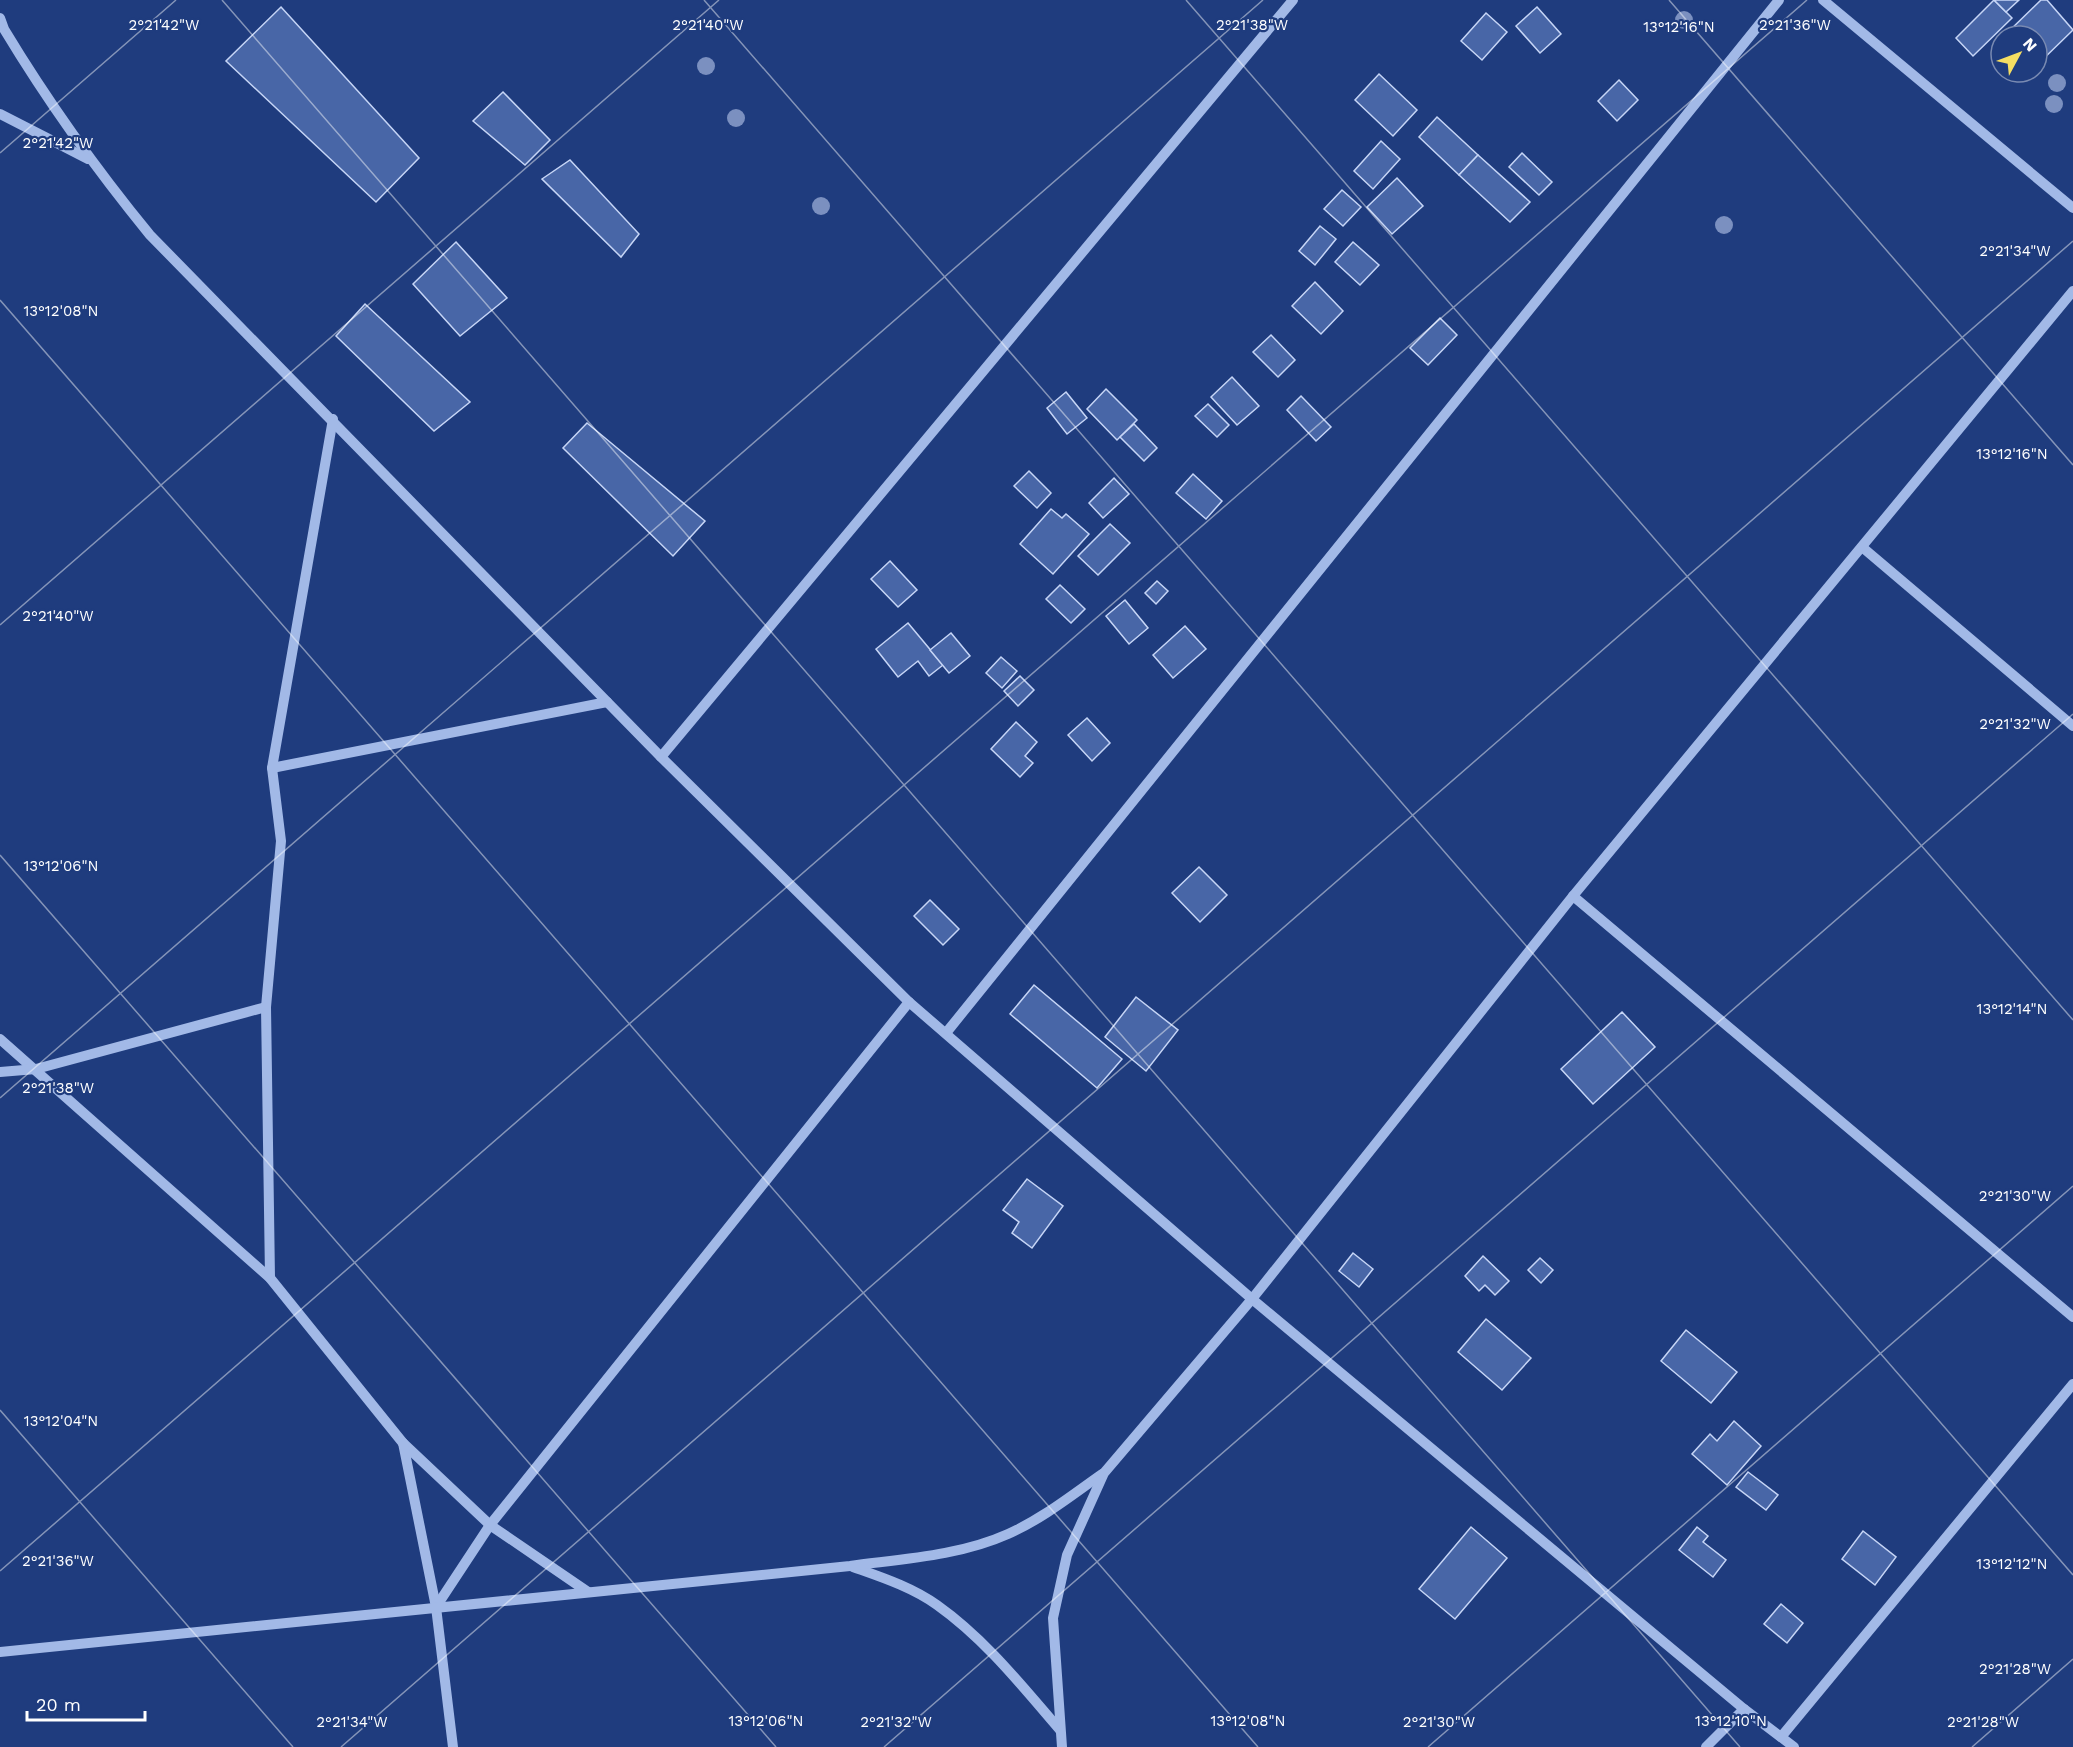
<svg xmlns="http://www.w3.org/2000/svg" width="2073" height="1747" font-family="'Work Sans',sans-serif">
<rect width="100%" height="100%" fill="#1f3c7e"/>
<!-- building -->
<g fill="#4866a7" stroke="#c6d5f6" stroke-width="1.5">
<path d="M1994,0L2012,18L1973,56L1956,38Z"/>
<path d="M1994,0H2019L2006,12Z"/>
<path d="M2041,0H2047L2073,30L2037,65V36H2004Z"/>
<path d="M281,7L419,158L376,202L226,61Z"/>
<path d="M1537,7L1561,34L1540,53L1516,26Z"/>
<path d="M1486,13L1507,32L1482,60L1461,41Z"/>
<path d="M1379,74L1417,110L1393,136L1355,100Z"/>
<path d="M1619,80L1638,100L1617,121L1598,101Z"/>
<path d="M503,92L550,140L525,165L473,121Z"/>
<path d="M1437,117L1478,155L1459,175L1419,137Z"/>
<path d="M1381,141L1400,159L1373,189L1354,171Z"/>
<path d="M1522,153L1552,182L1539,195L1509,167Z"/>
<path d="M1478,155L1530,202L1510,222L1459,175Z"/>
<path d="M570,160L639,234L621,257L542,179Z"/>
<path d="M1397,178L1423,206L1392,234L1367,207Z"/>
<path d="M1342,190L1361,207L1343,226L1324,209Z"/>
<path d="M1320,226L1336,239L1315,265L1299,251Z"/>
<path d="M456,242L507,298L460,336L413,284Z"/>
<path d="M1353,242L1379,265L1360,285L1335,262Z"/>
<path d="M1315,282L1343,311L1321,334L1292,306Z"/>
<path d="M365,304L470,402L434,431L336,336Z"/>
<path d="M1440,318L1457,335L1428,365L1410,348Z"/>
<path d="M1271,335L1295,360L1278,377L1253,352Z"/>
<path d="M1232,377L1259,406L1237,425L1211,397Z"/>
<path d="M1106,389L1137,420L1117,440L1087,409Z"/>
<path d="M1066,392L1087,418L1067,434L1047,408Z"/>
<path d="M1301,396L1331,427L1316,441L1287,410Z"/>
<path d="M1208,404L1229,425L1217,437L1195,416Z"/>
<path d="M587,423L705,521L673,556L563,448Z"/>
<path d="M1134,424L1157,448L1144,461L1120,437Z"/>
<path d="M1029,471L1051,493L1037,508L1014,486Z"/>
<path d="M1193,474L1222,501L1206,519L1176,493Z"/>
<path d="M1114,478L1129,494L1103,518L1089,503Z"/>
<path d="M1051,509L1062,518L1066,514L1089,534L1053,574L1020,544Z"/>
<path d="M1110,524L1130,543L1098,575L1078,556Z"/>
<path d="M890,561L917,590L898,607L871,579Z"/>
<path d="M1157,581L1168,591L1156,604L1145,593Z"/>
<path d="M1060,585L1085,609L1071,623L1046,599Z"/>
<path d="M1125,600L1148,628L1129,644L1106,616Z"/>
<path d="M908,623L943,665L929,676L918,661L898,677L876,649Z"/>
<path d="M1185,626L1206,649L1173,678L1153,655Z"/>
<path d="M951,633L970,656L949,673L930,650Z"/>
<path d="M1001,657L1017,671L1002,688L986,673Z"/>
<path d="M1020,676L1034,690L1018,706L1004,691Z"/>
<path d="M1087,718L1110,743L1092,761L1068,735Z"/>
<path d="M1016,722L1037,742L1025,756L1033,763L1020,777L991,749Z"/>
<path d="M1199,867L1227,895L1200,922L1172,893Z"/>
<path d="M930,900L959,929L943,945L914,916Z"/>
<path d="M1034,985L1122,1059L1097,1088L1010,1014Z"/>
<path d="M1136,997L1178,1030L1146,1071L1105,1037Z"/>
<path d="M1622,1012L1655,1047L1593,1104L1561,1069Z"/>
<path d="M1027,1179L1063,1206L1032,1248L1012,1233L1019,1222L1003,1210Z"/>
<path d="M1353,1253L1373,1269L1359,1287L1339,1271Z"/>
<path d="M1483,1256L1509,1281L1495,1295L1485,1285L1479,1291L1465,1276Z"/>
<path d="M1540,1258L1553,1270L1541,1283L1528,1270Z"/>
<path d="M1486,1319L1531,1358L1502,1390L1458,1352Z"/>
<path d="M1686,1330L1737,1372L1711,1403L1661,1361Z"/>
<path d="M1734,1421L1761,1446L1727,1485L1692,1454L1710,1434L1717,1441Z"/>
<path d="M1748,1472L1778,1495L1766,1510L1736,1487Z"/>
<path d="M1471,1527L1507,1558L1455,1619L1419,1589Z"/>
<path d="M1697,1527L1708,1536L1703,1542L1726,1560L1713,1577L1679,1550Z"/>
<path d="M1863,1531L1896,1557L1875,1585L1842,1559Z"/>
<path d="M1781,1604L1803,1623L1787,1643L1764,1624Z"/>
</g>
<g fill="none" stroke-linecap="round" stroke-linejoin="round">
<!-- minor -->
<g stroke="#a2b9e7" stroke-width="10">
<path d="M1823,0L2073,208"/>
<path d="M0,18L4,29C48,102 96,169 150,235L661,757L909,1002L1252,1299L1744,1709L1794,1747"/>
<path d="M0,114L88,159"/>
<path d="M1862,547L2073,726"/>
<path d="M661,757L1293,0"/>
<path d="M272,768L607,702"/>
<path d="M1573,896L2073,1317"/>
<path d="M946,1033L1779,0"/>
<path d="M0,1039L270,1278L403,1443L490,1525L588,1592"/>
<path d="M0,1072L36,1069L266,1007"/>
<path d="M270,1278L266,1007L281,841L272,768L333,419"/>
<path d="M403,1443L436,1607L453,1747"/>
<path d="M853,1567C881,1577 912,1587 937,1605C985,1639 1022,1686 1060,1730"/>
<path d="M436,1607L490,1525L909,1002"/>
<path d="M0,1652L850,1566C902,1559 959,1556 1008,1534C1042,1519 1072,1495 1102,1474"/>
<path d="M1781,1737L2073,1384"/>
<path d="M1062,1747L1053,1618L1067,1555L1104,1473L1252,1299L1573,896L2073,291"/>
<path d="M1706,1747L1744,1709"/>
</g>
</g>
<!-- trees -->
<g fill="#7b90c0">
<circle cx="1684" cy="20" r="9"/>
<circle cx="706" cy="66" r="9"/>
<circle cx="2057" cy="83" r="9"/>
<circle cx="2054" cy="104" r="9"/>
<circle cx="736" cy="118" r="9"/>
<circle cx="821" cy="206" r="9"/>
<circle cx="1724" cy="225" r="9"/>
</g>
<!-- ticks -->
<path fill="none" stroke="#fff" stroke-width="1.5" stroke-opacity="0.45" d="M222,0L1740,1747M704,0L2073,1575M1186,0L2073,1020M1669,0L2073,465M0,153L176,0M0,300L1258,1747M0,625L719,0M0,855L776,1747M0,1098L1263,0M0,1410L293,1747M0,1571L1807,0M341,1747L2073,241M884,1747L2073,714M1428,1747L2073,1186M1972,1747L2073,1659"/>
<g font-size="15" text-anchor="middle" fill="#fff" stroke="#1f3c7e" stroke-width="4.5" stroke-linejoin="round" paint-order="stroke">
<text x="164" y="30">2°21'42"W</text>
<text x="708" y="30">2°21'40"W</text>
<text x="1252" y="30">2°21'38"W</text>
<text x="1795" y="30">2°21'36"W</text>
<text x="1679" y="32">13°12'16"N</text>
<text x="58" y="148">2°21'42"W</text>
<text x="2015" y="256">2°21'34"W</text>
<text x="61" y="316">13°12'08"N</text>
<text x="2012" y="459">13°12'16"N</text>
<text x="58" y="621">2°21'40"W</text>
<text x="2015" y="729">2°21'32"W</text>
<text x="61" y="871">13°12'06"N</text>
<text x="2012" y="1014">13°12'14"N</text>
<text x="58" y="1093">2°21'38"W</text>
<text x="2015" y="1201">2°21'30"W</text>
<text x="61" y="1426">13°12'04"N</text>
<text x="58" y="1566">2°21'36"W</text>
<text x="2012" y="1569">13°12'12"N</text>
<text x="2015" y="1674">2°21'28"W</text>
<text x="766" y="1726">13°12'06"N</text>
<text x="1248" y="1726">13°12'08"N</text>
<text x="1731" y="1726">13°12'10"N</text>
<text x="352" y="1727">2°21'34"W</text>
<text x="896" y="1727">2°21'32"W</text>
<text x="1439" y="1727">2°21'30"W</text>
<text x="1983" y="1727">2°21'28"W</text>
</g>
<!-- north arrow -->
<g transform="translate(2019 54) rotate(49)"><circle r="28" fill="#1f3c7e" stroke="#798ab2" stroke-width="1.5"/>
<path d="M0-4.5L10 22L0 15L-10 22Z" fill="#f5de62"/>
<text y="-9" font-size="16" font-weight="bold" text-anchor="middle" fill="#ffffff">N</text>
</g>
<!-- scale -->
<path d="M27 1711v9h118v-9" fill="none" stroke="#ffffff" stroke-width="3"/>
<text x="36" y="1711" font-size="18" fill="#ffffff" stroke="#1f3c7e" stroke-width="4.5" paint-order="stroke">20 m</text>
</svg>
